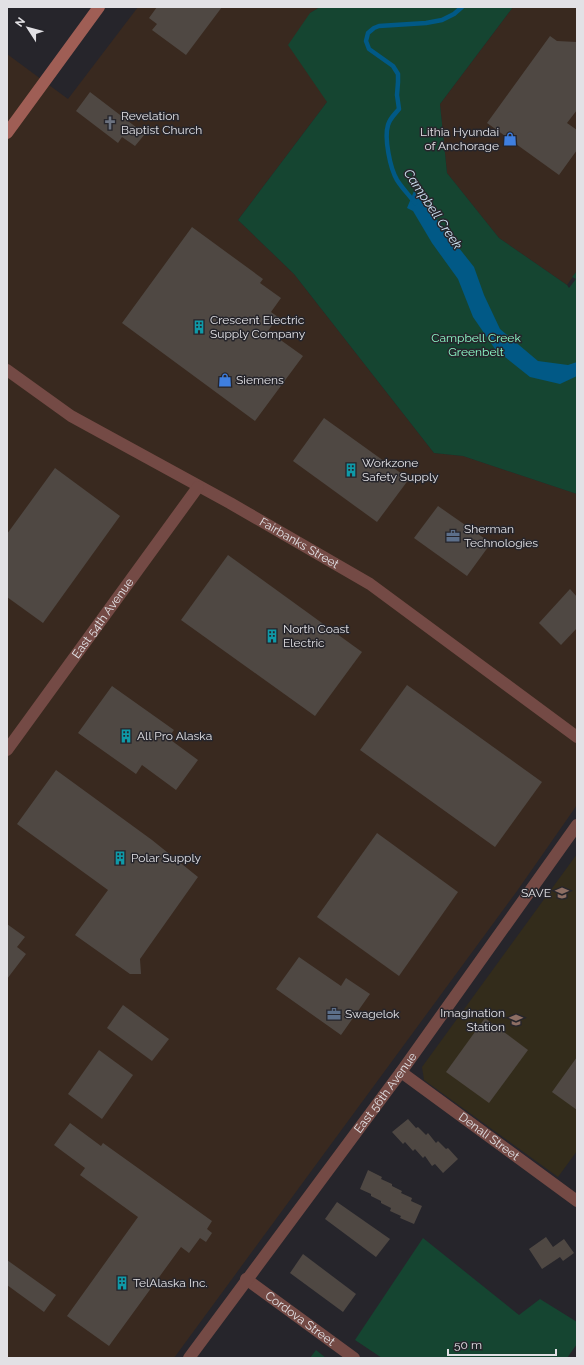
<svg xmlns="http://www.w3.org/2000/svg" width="584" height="1365" font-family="Raleway,sans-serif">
<rect width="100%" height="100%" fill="#26252b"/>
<!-- commercial -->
<g fill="#39291f">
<path d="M138,7H320L310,13L327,102L238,220L294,274L434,453L463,456L577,494V805L517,891L174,1358H7V54L68,99Z"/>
<path d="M513,7H577V271L567,285L499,238L447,173L440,104Z"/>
</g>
<!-- education -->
<path fill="#332c1b" d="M577,854V1151L558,1177L424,1080L422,1067Z"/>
<!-- green -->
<g fill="#154531">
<path d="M320,7H513L440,104L447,173L499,238L567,285L569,288L576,279L572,277L577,271V494L463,456L434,453L294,274L238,220L327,102L288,45L310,13Z"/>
<path d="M423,1238L519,1315L540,1299L577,1322V1344L567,1358H382L355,1340Z"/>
<path d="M316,1350L326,1358H310Z"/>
</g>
<!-- water -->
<path fill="#015986" d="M414,191L474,267L484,295L500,329L538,361L568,365L577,362V376L560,384L530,377L495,349L473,317L458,279L432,243L413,211L407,208Z"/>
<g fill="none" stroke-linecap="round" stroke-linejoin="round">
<!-- stream -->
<path stroke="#015986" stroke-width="4.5" d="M415,203C409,195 402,188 397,180C390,168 384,138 388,125C390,118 395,114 399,109L397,95L398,82V74L393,66L369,49L366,41L368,33L374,28L379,26L426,23L442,20L454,14L462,7"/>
</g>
<!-- building -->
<g fill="#4f4843">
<path d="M157,7H222L186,55L152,30L157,24L149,18Z"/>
<path d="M550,36L557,41L577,42V110L567,123L577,130V150L559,175L487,123Z"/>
<path d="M90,92L145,134L135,146L122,137L118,143L76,111Z"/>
<path d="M192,227L263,279L260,283L281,298L271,312L278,317L268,331L303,356L255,421L122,323Z"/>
<path d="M324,418L409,479L377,522L293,461Z"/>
<path d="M55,468L120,516L43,623L7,597V534Z"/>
<path d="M438,506L491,543L467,576L414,538Z"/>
<path d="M228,555L362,652L315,716L181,620Z"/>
<path d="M570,589L577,597V628L561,645L539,623Z"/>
<path d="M407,685L542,782L495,847L360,750Z"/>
<path d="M112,686L174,730L168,738L198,760L176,790L142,765L136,774L78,733Z"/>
<path d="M56,770L152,840L198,877L140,959L141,974H130L75,935L108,890L17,824Z"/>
<path d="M377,833L458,892L399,976L317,917Z"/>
<path d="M7,924L25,937L17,947L26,954L7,979Z"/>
<path d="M299,957L341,986L346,978L370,994L341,1035L276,989Z"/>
<path d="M123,1005L169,1039L152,1061L107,1028Z"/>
<path d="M485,1018L528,1050L489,1103L446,1072Z"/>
<path d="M99,1050L133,1075L102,1119L68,1094Z"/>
<path d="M577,1057V1110L552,1092Z"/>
<path d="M408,1119L416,1128L418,1127L426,1135L428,1133L436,1143L438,1141L446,1149L448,1148L458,1159L443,1173L435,1164L432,1166L425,1156L423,1158L415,1149L413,1151L405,1142L403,1144L392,1132Z"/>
<path d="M70,1123L101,1146L103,1143L212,1221L207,1229L212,1233L206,1242L200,1238L189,1253L181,1247L109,1346L67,1316L138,1217L80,1175L85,1168L54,1145Z"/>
<path d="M368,1170L382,1177L381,1179L392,1184V1186L402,1191L401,1193L412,1198L411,1201L422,1206L414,1224L400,1218L401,1216L390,1211L391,1208L381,1203V1201L371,1196V1194L360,1189Z"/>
<path d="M337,1202L390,1239L376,1257L325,1219Z"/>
<path d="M546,1237L553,1247L564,1239L574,1253L563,1261L560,1257L542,1269L529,1249Z"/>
<path d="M303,1254L356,1294L343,1312L290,1273Z"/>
<path d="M7,1260L56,1295L44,1312L7,1285Z"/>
</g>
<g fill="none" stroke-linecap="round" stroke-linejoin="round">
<!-- street -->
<g stroke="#744a45" stroke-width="12">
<path id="s1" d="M7,370L71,416L230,503L370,584L577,737"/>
<path id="s2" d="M7,750L198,487"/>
<path id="s3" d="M401,1072L577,1201"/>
<path id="s4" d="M246,1279L354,1358"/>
<path id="s5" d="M189,1358L401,1072L577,825"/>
</g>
<!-- secondary -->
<path stroke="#9f5e55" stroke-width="12" d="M7,133L99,7"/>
</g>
<!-- icons -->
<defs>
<g id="church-bare" transform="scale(1.08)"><path d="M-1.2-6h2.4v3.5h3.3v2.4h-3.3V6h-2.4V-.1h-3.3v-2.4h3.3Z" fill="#6b7280" stroke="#26252b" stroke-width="2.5" paint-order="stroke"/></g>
<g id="shop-bare" transform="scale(1.08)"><path d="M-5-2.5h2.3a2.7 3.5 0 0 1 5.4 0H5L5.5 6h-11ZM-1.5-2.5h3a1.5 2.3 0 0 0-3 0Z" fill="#3f7fe0" stroke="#26252b" stroke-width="2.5" paint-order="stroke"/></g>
<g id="building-bare" transform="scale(1.08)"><path d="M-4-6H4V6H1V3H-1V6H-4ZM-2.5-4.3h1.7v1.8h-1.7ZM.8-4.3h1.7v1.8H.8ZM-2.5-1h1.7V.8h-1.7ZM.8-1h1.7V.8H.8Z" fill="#0f9aa8" stroke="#26252b" stroke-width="2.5" paint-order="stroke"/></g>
<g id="office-bare" transform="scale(1.08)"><path d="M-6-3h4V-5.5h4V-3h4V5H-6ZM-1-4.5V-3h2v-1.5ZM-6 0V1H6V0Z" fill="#5c6f8a" stroke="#26252b" stroke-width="2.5" paint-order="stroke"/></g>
<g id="school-bare" transform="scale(1.08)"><path d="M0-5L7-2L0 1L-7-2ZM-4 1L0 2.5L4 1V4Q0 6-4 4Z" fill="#8d6e63" stroke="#26252b" stroke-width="2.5" paint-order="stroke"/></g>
</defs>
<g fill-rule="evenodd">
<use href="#church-bare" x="110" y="123"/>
<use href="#shop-bare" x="510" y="139"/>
<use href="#building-bare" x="199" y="327"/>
<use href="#shop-bare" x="225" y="380"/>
<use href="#building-bare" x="351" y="470"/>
<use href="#office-bare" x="453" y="536"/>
<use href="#building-bare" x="272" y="636"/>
<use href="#building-bare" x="126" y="736"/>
<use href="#building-bare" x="120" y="858"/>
<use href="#school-bare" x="562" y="893"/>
<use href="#office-bare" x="334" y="1014"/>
<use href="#school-bare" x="516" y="1020"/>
<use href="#building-bare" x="122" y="1283"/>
</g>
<g text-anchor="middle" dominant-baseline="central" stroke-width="3" stroke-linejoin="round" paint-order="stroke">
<!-- poi labels -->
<g font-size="12" fill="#e2e1e5" stroke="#26252b" text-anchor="start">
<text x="121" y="116">Revelation<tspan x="121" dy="14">Baptist Church</tspan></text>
<text x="499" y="132" text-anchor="end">Lithia Hyundai<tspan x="499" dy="14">of Anchorage</tspan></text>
<text x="210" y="320">Crescent Electric<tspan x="210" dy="14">Supply Company</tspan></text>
<text x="236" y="380">Siemens</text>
<text x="362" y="463">Workzone<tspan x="362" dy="14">Safety Supply</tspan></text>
<text x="464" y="529">Sherman<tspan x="464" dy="14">Technologies</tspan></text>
<text x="283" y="629">North Coast<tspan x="283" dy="14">Electric</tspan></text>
<text x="137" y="736">All Pro Alaska</text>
<text x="131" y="858">Polar Supply</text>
<text x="551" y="893" text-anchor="end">SAVE</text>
<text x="505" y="1013" text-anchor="end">Imagination<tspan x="505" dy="14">Station</tspan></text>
<text x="345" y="1014">Swagelok</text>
<text x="133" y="1283">TelAlaska Inc.</text>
</g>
<!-- park labels -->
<g font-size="12" fill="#8efdca" stroke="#26252b">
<text x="476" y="338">Campbell Creek<tspan x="476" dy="14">Greenbelt</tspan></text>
</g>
<!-- street labels -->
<g font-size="12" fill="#e2e1e5" stroke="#26252b">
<text stroke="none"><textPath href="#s1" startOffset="340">Fairbanks Street</textPath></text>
<text stroke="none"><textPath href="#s2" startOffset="163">East 54th Avenue</textPath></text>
<text stroke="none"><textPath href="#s5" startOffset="330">East 56th Avenue</textPath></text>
<text stroke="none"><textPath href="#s3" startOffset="109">Denali Street</textPath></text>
<text stroke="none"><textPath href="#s4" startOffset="67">Cordova Street</textPath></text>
</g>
<!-- water labels -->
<g font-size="13" font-style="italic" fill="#cfe4f4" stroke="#26252b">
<text transform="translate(433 209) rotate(56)">Campbell Creek</text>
</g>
</g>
<!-- border -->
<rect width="584" height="1365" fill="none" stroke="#e2e1e5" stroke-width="16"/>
<!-- north arrow -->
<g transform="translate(28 28) rotate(306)" stroke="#26252b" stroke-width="3" paint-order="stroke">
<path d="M0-3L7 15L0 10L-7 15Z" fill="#e2e1e5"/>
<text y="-6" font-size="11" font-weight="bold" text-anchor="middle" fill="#e2e1e5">N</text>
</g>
<!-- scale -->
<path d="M448 1349v6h108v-6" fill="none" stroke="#e2e1e5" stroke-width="2"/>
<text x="454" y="1349" font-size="12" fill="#e2e1e5" stroke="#26252b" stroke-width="3" paint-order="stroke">50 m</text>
</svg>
